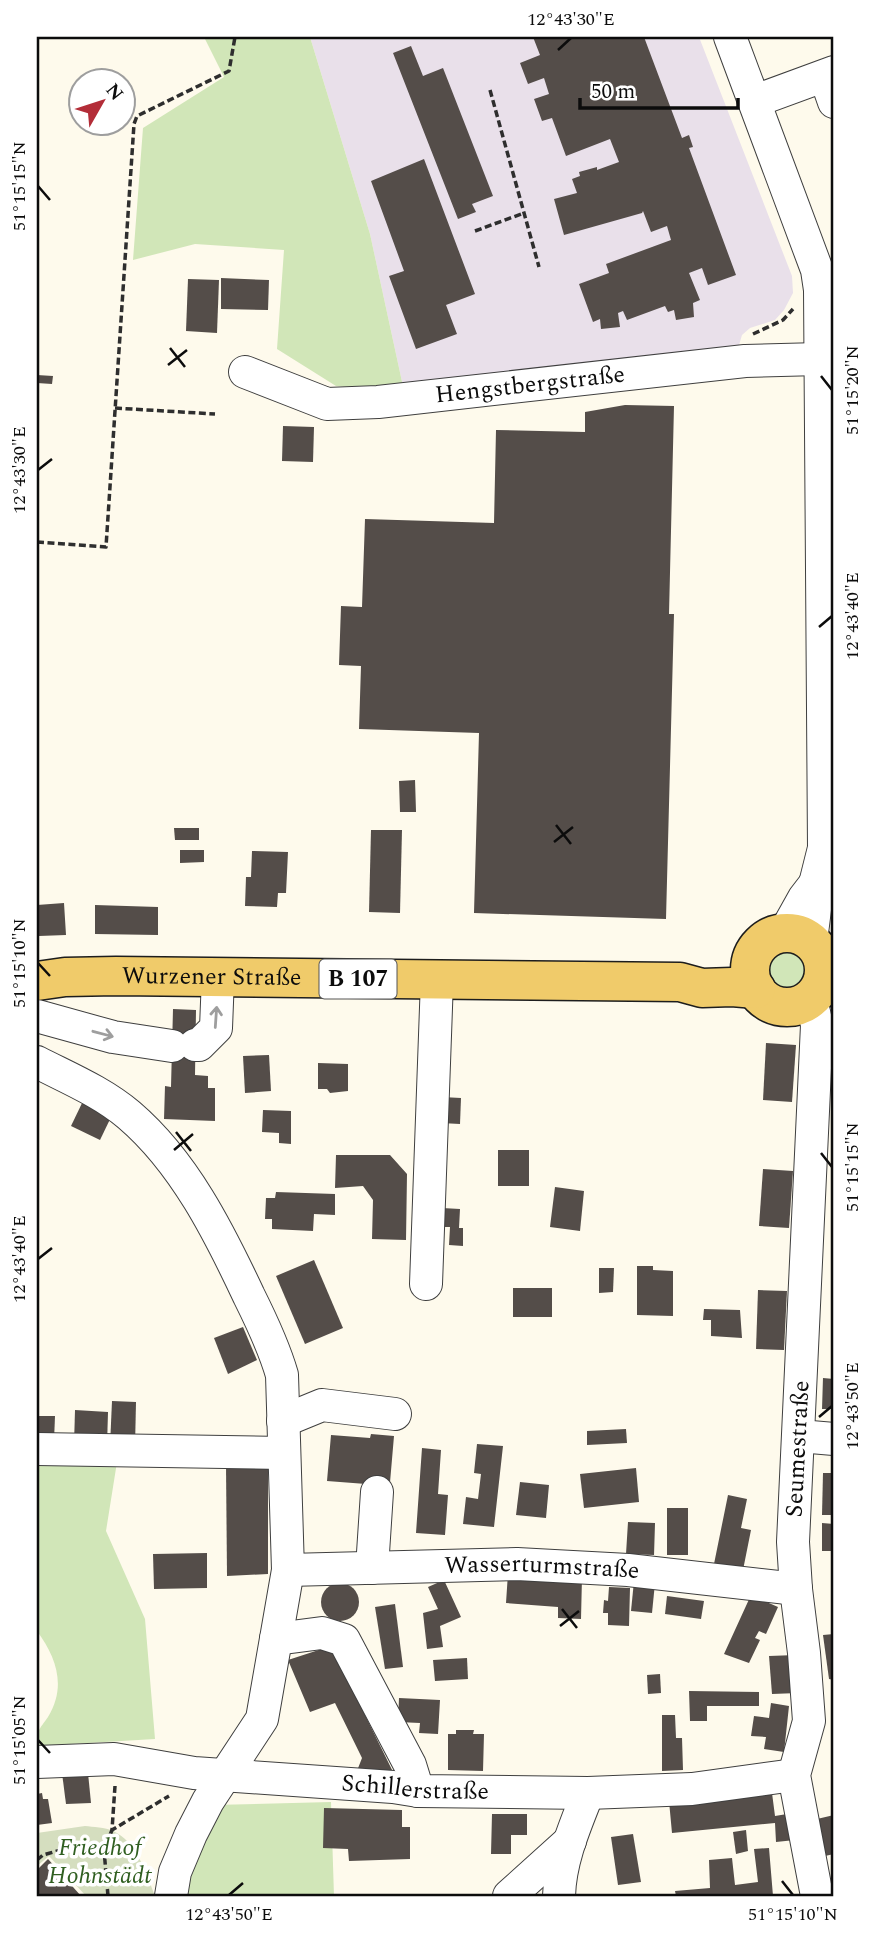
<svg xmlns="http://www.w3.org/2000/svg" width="871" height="1933" font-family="Spectral,serif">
<rect width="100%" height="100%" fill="#fefaec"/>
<!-- industrial -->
<path fill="#e9e0ea" d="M310,37H699L792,276L793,293L784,310L775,320L750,328L742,335L739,345L404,391L370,234Z"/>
<!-- green -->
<g fill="#d1e6b8">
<path d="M204,37H310L370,234L404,391L336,386L277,349L284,250L195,244L133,260L143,128L224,77Z"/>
<circle cx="788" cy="970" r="22"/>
<path d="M117,1462L106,1531L145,1619L155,1739L37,1746C37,1729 39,1730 48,1717C67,1686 56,1657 37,1631V1463Z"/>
<path d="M331,1802L334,1896H181L213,1805Z"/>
</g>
<!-- cemetery -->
<path fill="#d5debf" d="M85,1826C93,1827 105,1827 113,1831C137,1842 146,1873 155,1896H99L97,1894L86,1896L49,1856L37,1866V1833Z"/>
<!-- building -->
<g fill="#544d49">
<path d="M533,37H644L682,138L689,135L693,147L689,148L736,275L708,285L702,268L689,273L700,300L693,303L694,317L676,320L674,310L668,312L665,306L627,320L623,311L618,313L620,327L601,329L600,319L593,322L579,284L609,273L606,264L671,240L667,226L651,232L643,211L642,213L564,235L554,199L577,193L572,179L580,176L579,172L597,167V170L619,162L610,139L566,156L552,118L542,121L534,99L549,94L544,78L528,84L520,63L540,55Z"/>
<path d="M411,46L423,76L443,68L493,196L472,204L476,212L458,219L393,53Z"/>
<path d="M424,159L475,294L446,305L457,334L416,349L389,276L404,271L371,181Z"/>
<path d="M221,278L269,280L268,310L221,309Z"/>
<path d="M188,279L219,280L217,333L186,331Z"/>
<path d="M37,375L53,376L52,384L37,383Z"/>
<path d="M625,405L674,406L669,614H674L666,919L474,913L479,733L359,729L361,666L339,665L341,606L362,607L365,519L494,523L496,430L585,432V412Z"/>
<path d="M283,426L314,427L313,462L282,461Z"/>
<path d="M415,780L416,812H400L399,781Z"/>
<path d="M174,828H199V840H175Z"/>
<path d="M371,830H402L400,913L369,912Z"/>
<path d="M180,850H204V862L180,863Z"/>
<path d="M252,851L288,852L286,893H278L277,907L245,906L246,877H251Z"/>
<path d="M64,903L66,935L39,936L37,905Z"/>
<path d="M95,905L158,907V935L95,934Z"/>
<path d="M173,1009L196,1010L195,1075L208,1076V1088H215V1121L164,1119L165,1086L171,1087Z"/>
<path d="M766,1043L796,1045L792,1102L763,1100Z"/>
<path d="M269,1055L271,1091L245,1093L243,1056Z"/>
<path d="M318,1063L348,1064V1091L330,1093L327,1089H318Z"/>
<path d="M442,1097L461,1098L460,1124L441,1123Z"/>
<path d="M84,1099L113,1113L100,1140L71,1126Z"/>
<path d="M263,1110L291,1111V1144L279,1143V1133L262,1132Z"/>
<rect x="498" y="1150" width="31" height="36"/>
<path d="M336,1155H390L407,1174L406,1240L372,1239L373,1200L363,1186L335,1188Z"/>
<path d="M763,1169L793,1171L789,1228L759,1226Z"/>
<path d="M555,1187L584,1191L580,1231L550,1227Z"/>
<path d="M276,1192L335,1194V1215L314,1214L313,1231L272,1229V1219H265L266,1198H275Z"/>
<path d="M442,1208L460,1209L459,1228H463V1246L449,1245L450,1227H441Z"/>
<path d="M314,1260L343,1328L305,1344L276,1276Z"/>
<path d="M637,1266H653V1270L673,1271V1316L637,1315Z"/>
<path d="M599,1268H614L613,1292L599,1293Z"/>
<rect x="513" y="1288" width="39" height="29"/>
<path d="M758,1290L787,1291L784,1350L756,1349Z"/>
<path d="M704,1309L740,1310L742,1338L711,1336V1320H703Z"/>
<path d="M243,1327L257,1360L228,1374L214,1338Z"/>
<path d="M823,1378L834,1379V1409H822Z"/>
<path d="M112,1401L136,1402L135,1447L110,1446Z"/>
<path d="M75,1410L108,1412L107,1446L74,1445Z"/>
<path d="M37,1416H55L54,1441H37Z"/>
<path d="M626,1429L627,1443L587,1445V1431Z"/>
<path d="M371,1434L394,1436L389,1494L366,1484L327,1481L331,1435L370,1438Z"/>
<path d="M477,1444L503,1446L494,1527L463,1524L466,1497L478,1499L481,1474L474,1473Z"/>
<path d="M422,1448L441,1450L438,1494L448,1495L445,1535L416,1533Z"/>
<path d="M226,1465L268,1466V1574L227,1576Z"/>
<path d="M636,1468L639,1502L584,1508L580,1474Z"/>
<path d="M823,1473H834V1515H822Z"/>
<path d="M520,1482L549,1485L546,1518L516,1515Z"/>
<path d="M728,1495L747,1499L741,1528L751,1530L743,1570L714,1564Z"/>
<rect x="667" y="1508" width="21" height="47"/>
<path d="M628,1522L655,1523L654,1555L626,1554Z"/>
<path d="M822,1523L834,1524V1551H822Z"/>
<path d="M207,1553V1588L154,1589L153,1554Z"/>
<path d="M508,1573L582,1577L581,1619L558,1618V1607L506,1603Z"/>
<path d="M444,1580L461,1617L440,1626L443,1647L427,1649L423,1613L438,1609L428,1587Z"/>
<path d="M634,1581L655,1583L652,1613L631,1611Z"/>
<circle cx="340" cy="1602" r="19"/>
<path d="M609,1587L630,1588L629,1626L608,1625V1613H603L604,1600L608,1601Z"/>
<path d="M751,1595L778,1607L766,1634L759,1631L755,1638L760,1640L749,1663L724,1654Z"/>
<path d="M667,1596L704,1601L701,1619L665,1614Z"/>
<path d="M395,1604L403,1667L385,1669L375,1607Z"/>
<path d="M834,1634V1680L829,1679L823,1635Z"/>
<path d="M331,1646L396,1778L355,1776L362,1758L335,1703L310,1712L288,1660Z"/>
<path d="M796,1655L798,1693L772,1694L769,1656Z"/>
<path d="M467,1658L468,1679L435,1681L433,1660Z"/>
<path d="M660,1674L661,1693L648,1694L647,1675Z"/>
<path d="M689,1691L759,1692V1706H707V1721H690Z"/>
<path d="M399,1698L440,1700L438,1734L419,1733L420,1723L398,1722Z"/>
<path d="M771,1703L789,1706L784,1752L764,1749L766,1737L751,1736L754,1716L769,1718Z"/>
<path d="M662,1715H675L676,1738H682L683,1770L662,1771Z"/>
<path d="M456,1730H474L473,1734H484L483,1771L448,1770V1734H456Z"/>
<path d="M62,1773H88L91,1803L66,1804Z"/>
<path d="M42,1793L43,1799H48L52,1823L37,1825V1794Z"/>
<path d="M772,1793L775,1816L793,1813L795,1840L776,1842L775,1823L672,1833L669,1801Z"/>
<path d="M324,1808L402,1810V1827H410V1859L349,1861L348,1849L323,1848Z"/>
<path d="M492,1814H527V1835H511V1854H491Z"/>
<path d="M834,1815V1854L825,1856L817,1819Z"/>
<path d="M746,1830L748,1851L736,1854L733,1832Z"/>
<path d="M633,1834L641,1882L618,1885L611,1837Z"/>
<path d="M769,1848L773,1896H676L675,1891L710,1888L709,1860L732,1858L735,1885L758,1882L754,1849Z"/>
<path d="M48,1859L81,1896H37V1870Z"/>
</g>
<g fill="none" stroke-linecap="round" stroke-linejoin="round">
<!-- minor casing -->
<g stroke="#3f3f3f" stroke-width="34">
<g id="minor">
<path d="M730,37L817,270L820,290L824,848L815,884L816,901L811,941"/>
<path d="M825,76L834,102"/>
<path d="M755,101L834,72"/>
<path id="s1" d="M245,372L327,404L378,402L745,361L819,359"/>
<path d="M785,932L804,898L814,885"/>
<path d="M811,999L817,1025L793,1542L796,1589L804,1653L809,1721L794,1775L817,1896"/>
<path d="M37,1016L113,1037L172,1046"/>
<path d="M195,1045H199L216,1028L218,977"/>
<path d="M37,1062C68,1078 102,1092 129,1115C184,1162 219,1232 249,1296C262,1322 274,1347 282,1375L288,1570L262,1719L208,1801L191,1834L175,1872L171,1896"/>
<path d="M426,1284L437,980"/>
<path d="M283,1421L322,1405L395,1414"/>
<path d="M799,1436L834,1439"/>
<path d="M37,1449L283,1453"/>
<path d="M372,1568L377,1492"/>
<path id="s2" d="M288,1570L517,1564L628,1570L796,1589"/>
<path d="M276,1639L322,1633L344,1640L410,1765L418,1791"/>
<path id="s3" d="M37,1762L114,1759L194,1773L393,1787L418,1791L588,1793L692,1789L794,1775"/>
<path d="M509,1896L570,1841"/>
<path d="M559,1896C560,1860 575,1826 588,1793"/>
</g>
</g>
<!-- major casing -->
<g stroke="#1d1d1d" stroke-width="41">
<g id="major">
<circle cx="787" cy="970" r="37"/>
<path id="s4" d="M37,981L65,977L116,976L680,982L702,988L732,987L756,989"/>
</g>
</g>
<!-- path -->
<g stroke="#2e2e2e" stroke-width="3.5" stroke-dasharray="7 3.5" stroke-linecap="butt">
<path d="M490,90L539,267"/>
<path d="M475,231L524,213"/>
<path d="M753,334L783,320L793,309"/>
<path d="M115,408L215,414"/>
<path d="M37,542L106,547L134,124L137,116L229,71L235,37"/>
<path d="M115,1786L112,1830L169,1796"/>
<path d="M37,1860L43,1855L82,1844L104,1850"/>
<path d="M108,1896L104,1850L112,1830"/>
</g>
<!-- minor -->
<use href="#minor" stroke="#fff" stroke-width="32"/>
<!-- major -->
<use href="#major" stroke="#f0cb6a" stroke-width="38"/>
</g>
<!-- one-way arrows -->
<defs><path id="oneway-shaft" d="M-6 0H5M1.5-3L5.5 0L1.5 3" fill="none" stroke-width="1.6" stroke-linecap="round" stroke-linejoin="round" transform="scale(1.75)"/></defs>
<g stroke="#9e9e9e">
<use href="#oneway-shaft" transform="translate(216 1017) rotate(-86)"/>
<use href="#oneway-shaft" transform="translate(103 1034) rotate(15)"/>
</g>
<!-- ticks -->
<path fill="none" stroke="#0c0c0c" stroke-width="2.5" d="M558,50L571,38M38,186L50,200M170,348L185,367M168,365L187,350M821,376L832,390M38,470L52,459M819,627L832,616M556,825L571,844M554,842L573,827M38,963L50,976M176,1132L191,1151M174,1150L193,1134M821,1153L832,1167M38,1259L52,1248M819,1417L832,1406M562,1609L577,1628M560,1626L579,1611M38,1740L50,1753M782,1881L793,1895M229,1895L243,1883"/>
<g text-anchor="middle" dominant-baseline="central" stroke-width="7" stroke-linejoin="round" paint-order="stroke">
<!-- shield labels -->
<rect fill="#fff" stroke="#555" stroke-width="2" x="319.5" y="959.5" width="77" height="39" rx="5"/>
<g font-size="23" font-weight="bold" fill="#0c0c0c">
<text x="358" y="979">B 107</text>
</g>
<!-- street labels -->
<g font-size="24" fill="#0c0c0c" stroke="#fff">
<text stroke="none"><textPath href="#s1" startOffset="292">Hengstbergstraße</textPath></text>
<text stroke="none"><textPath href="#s4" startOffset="175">Wurzener Straße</textPath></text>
<text transform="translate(798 1449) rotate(-87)">Seumestraße</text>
<text stroke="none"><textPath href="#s2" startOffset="254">Wasserturmstraße</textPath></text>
<text stroke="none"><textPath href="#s3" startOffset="380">Schillerstraße</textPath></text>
</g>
<!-- park labels -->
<g font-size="24" font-style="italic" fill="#305f21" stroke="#fff">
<text x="100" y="1848">Friedhof<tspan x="100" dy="28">Hohnstädt</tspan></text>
</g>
</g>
<!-- border -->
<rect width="871" height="1933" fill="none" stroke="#ffffff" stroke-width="77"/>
<!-- north arrow -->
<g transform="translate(102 102) rotate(51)"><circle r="33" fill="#ffffff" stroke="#9e9e9e" stroke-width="2"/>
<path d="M0-5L12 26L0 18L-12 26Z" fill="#b32d38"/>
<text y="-10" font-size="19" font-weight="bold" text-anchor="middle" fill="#0c0c0c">N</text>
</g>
<!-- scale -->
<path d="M580 98v10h158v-10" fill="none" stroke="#0c0c0c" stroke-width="3.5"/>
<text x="591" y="98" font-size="21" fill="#0c0c0c" stroke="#ffffff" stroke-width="5" paint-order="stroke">50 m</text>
<rect x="38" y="38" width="794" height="1857" fill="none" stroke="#0c0c0c" stroke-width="2.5"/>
<g font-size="18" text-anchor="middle" fill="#0c0c0c">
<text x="571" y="25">12°43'30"E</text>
<text transform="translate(19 186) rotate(-90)" y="6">51°15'15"N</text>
<text transform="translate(852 390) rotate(-90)" y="6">51°15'20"N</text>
<text transform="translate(19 470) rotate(-90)" y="6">12°43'30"E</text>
<text transform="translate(852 616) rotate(-90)" y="6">12°43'40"E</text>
<text transform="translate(19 963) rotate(-90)" y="6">51°15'10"N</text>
<text transform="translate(852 1167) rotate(-90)" y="6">51°15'15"N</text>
<text transform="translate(19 1259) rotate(-90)" y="6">12°43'40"E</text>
<text transform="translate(852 1406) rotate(-90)" y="6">12°43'50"E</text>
<text transform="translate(19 1740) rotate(-90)" y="6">51°15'05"N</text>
<text x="229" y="1920">12°43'50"E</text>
<text x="793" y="1920">51°15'10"N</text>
</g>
</svg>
